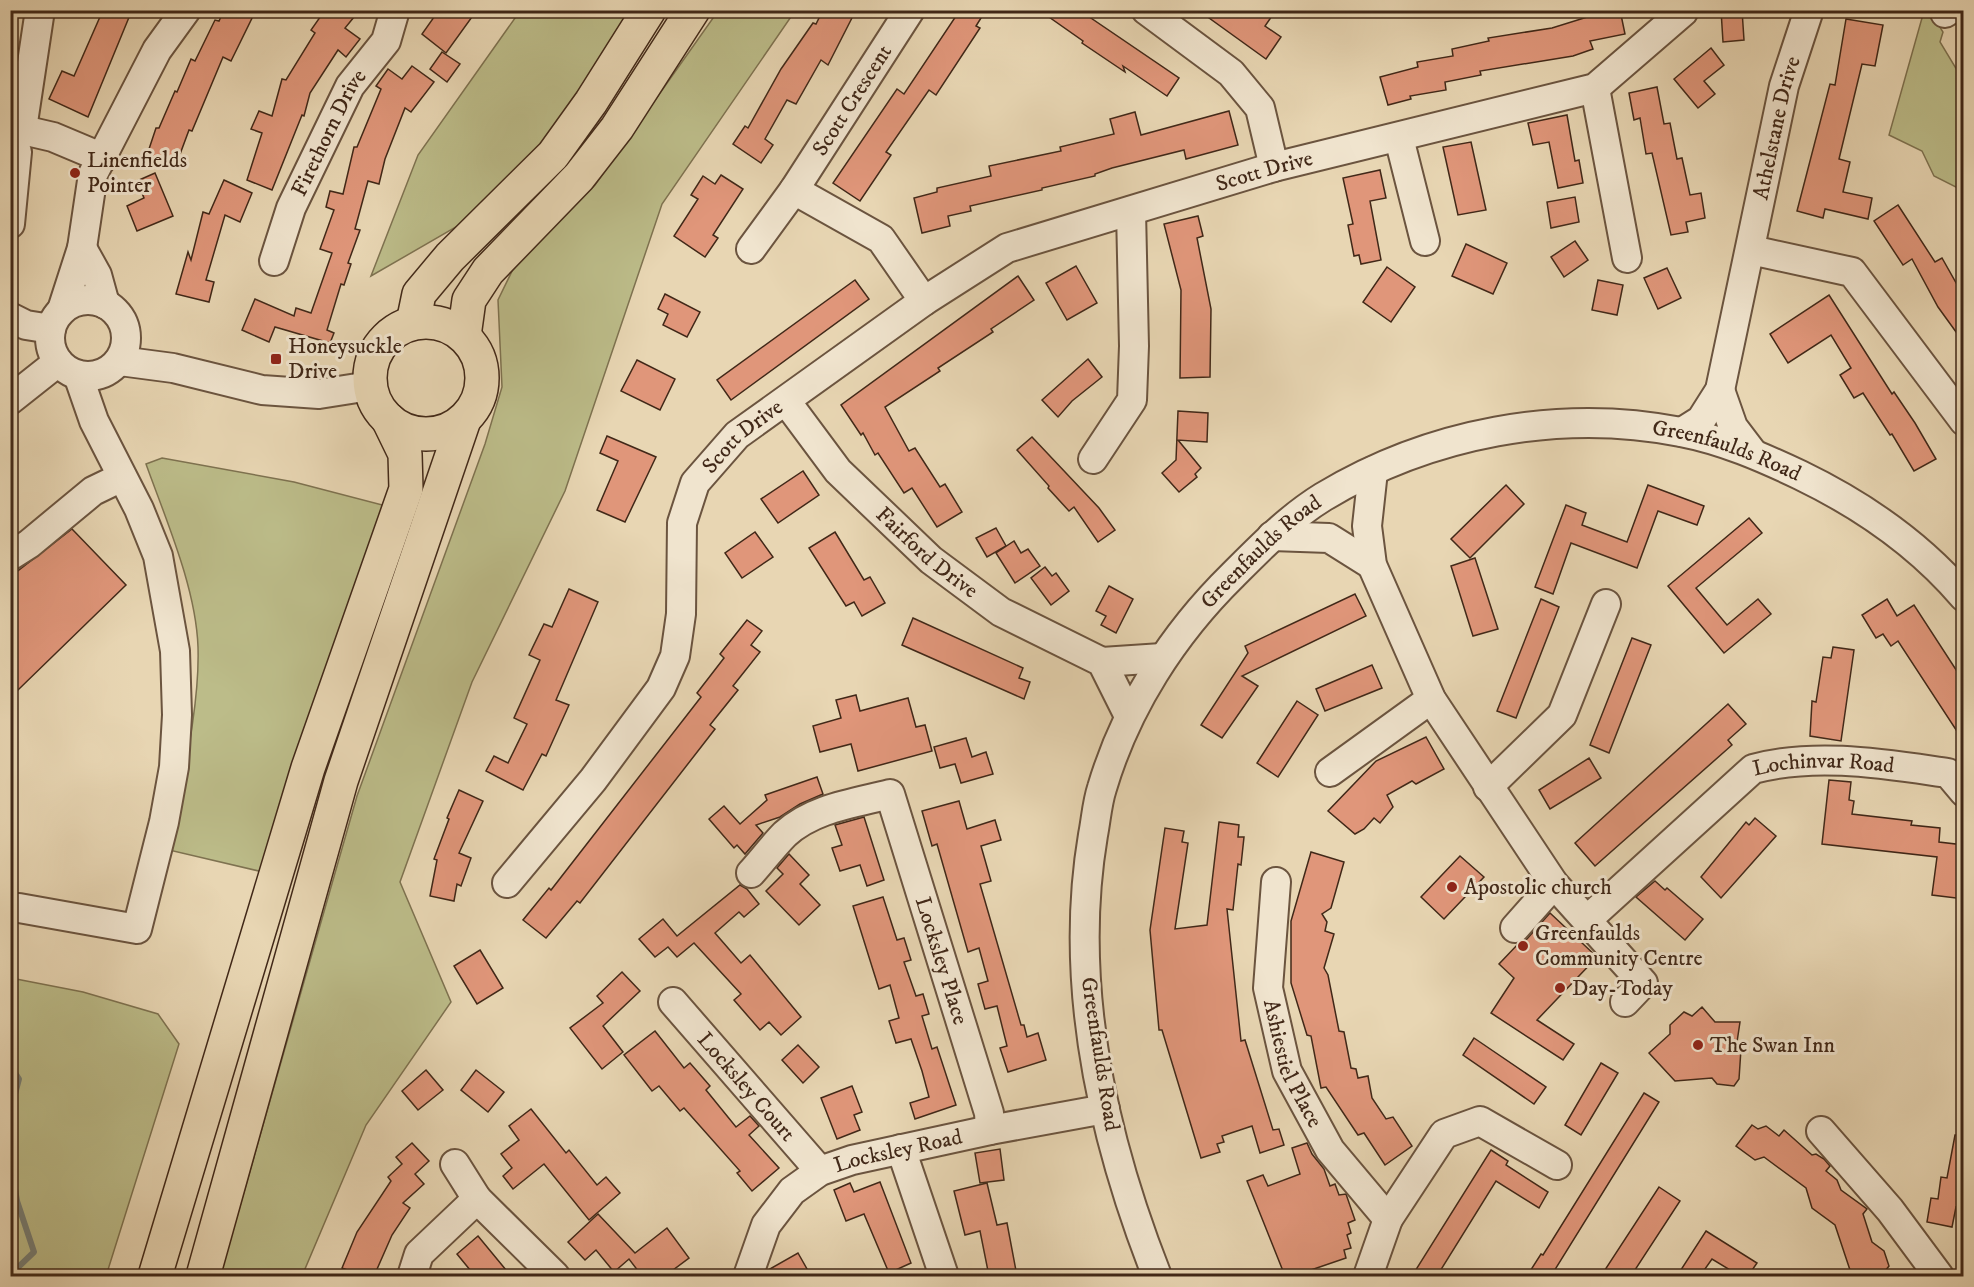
<svg xmlns="http://www.w3.org/2000/svg" width="1974" height="1287" font-family="'IM FELL DW Pica',serif">
<rect width="100%" height="100%" fill="#e8d6b3"/>
<filter id="stains"><feTurbulence type="fractalNoise" baseFrequency=".00333" numOctaves="4"/><feColorMatrix values="0 0 0 0 .2 0 0 0 0 .09 0 0 0 0 .02 0 0 0 .5 -.17"/></filter>
<radialGradient id="worn" r=".72"><stop offset=".6" stop-color="#630" stop-opacity="0"/><stop offset="1" stop-color="#630" stop-opacity=".3"/></radialGradient>
<!-- green -->
<g fill="#bcbc89" stroke="#7e7250" stroke-width="1.5">
<path d="M520,11H641L541,146L475,216L371,276L418,155Z"/>
<path d="M718,11H795L662,204L565,491L472,682L400,882L451,1002L366,1125L302,1276H220L357,796L485,444L502,387L498,300L516,263L595,185Z"/>
<path d="M1930,11L1943,32L1940,42L1963,80V194L1960,189L1934,176L1922,151L1889,135L1922,18Z"/>
<path d="M162,458L294,482L390,507L263,872L169,850C180,787 200,711 198,647C196,588 166,520 146,464Z"/>
<path d="M11,978L83,992L158,1014L179,1044L106,1276H11Z"/>
</g>
<g fill="none" stroke-linecap="round" stroke-linejoin="round">
<!-- stream -->
<g stroke="#767e76" stroke-width="6">
<path d="M10,1065L19,1079L10,1113"/>
<path d="M10,1159L17,1201L34,1252L10,1275"/>
</g>
</g>
<!-- building -->
<g fill="#e0967a" stroke="#412818" stroke-width="1.5">
<path d="M103,10H132L88,117L49,99L62,71L74,76Z"/>
<path d="M224,10H256L231,61L223,57L192,131L189,130L176,165L147,155L156,128H159L175,91L177,92L191,59L195,61L215,20L219,21Z"/>
<path d="M325,10H345L354,17L345,28L360,39L346,57L338,50L310,93L304,116L302,115L272,190L247,180L262,133L251,129L259,111L272,116L282,79L286,80L315,33L311,30Z"/>
<path d="M439,10H477L446,53L422,34Z"/>
<path d="M823,10H856L828,65L821,60L796,104L787,100L765,139L773,145L761,163L733,144L745,126L748,128L781,69L813,23L816,24Z"/>
<path d="M960,10H986L976,26L980,28L936,95L929,90L886,152L891,155L860,201L833,183L897,89L904,94Z"/>
<path d="M1039,10H1079L1179,78L1167,96L1123,66L1125,72L1082,43L1083,41Z"/>
<path d="M1198,10H1276L1265,26L1281,37L1266,59Z"/>
<path d="M1596,10H1620L1625,34L1590,41L1593,49L1573,56L1480,71L1481,75L1445,82L1446,90L1410,96L1411,99L1388,105L1380,77L1418,67L1417,62L1453,56L1452,49L1489,41L1488,38L1552,28L1597,14Z"/>
<path d="M1721,10H1742L1744,40L1723,42Z"/>
<path d="M1846,19L1883,25L1875,66L1862,64L1839,159L1850,162L1843,192L1872,198L1868,219L1825,209L1823,218L1797,211L1830,84L1835,85Z"/>
<path d="M1711,48L1724,65L1704,81L1715,94L1698,108L1674,79Z"/>
<path d="M442,52L460,64L447,82L430,69Z"/>
<path d="M412,66L434,82L411,112L405,108L385,159L379,184L368,181L355,229L360,230L348,263L351,264L344,285L341,284L327,330L334,333L330,343L275,327L269,342L242,330L255,299L294,316L296,308L311,313L332,253L320,249L334,210L326,207L330,191L343,194L354,147H357L381,89L376,86L388,69L402,79Z"/>
<path d="M1657,87L1664,124L1670,123L1677,159L1682,158L1690,195L1701,193L1705,218L1686,222L1688,232L1671,235L1652,153L1646,154L1640,118L1634,120L1629,93Z"/>
<path d="M1229,111L1238,145L1186,159L1184,150L1112,168L1095,174V176L1042,188V190L970,206L971,211L948,216L950,226L922,233L914,198L937,192V188L991,176L989,166L1061,151L1060,147L1114,134L1110,119L1135,112L1141,135Z"/>
<path d="M1567,115L1575,161L1579,160L1583,183L1558,188L1549,142L1533,145L1528,123Z"/>
<path d="M1471,142L1486,210L1458,215L1443,147Z"/>
<path d="M1380,170L1386,198L1370,201L1381,260L1361,264L1359,255L1354,256L1348,225L1353,224L1343,178Z"/>
<path d="M155,173L173,216L137,231L127,206L144,198L137,181Z"/>
<path d="M721,175L743,189L713,235L718,238L705,257L674,236L698,199L691,195L703,176L715,184Z"/>
<path d="M224,180L252,193L240,222L225,215L206,280L214,282L209,302L176,294L188,252L191,260L203,212L209,214Z"/>
<path d="M1575,197L1579,222L1551,228L1547,202Z"/>
<path d="M1898,205L1935,262L1942,258L1964,297V343L1938,307L1912,259L1903,265L1874,221Z"/>
<path d="M1198,216L1203,236L1197,238L1211,309L1210,377L1180,378L1181,290L1164,224Z"/>
<path d="M1575,241L1588,260L1564,277L1551,257Z"/>
<path d="M1466,244L1507,263L1493,294L1452,276Z"/>
<path d="M1076,266L1097,303L1067,320L1046,283Z"/>
<path d="M1387,267L1415,287L1391,322L1363,302Z"/>
<path d="M1667,268L1681,298L1658,309L1644,278Z"/>
<path d="M1018,276L1034,300L991,329L993,332L938,368L940,371L885,407L909,451L915,448L940,487L945,484L962,512L937,527L912,488L904,493L878,453L875,455L863,433L861,435L841,405Z"/>
<path d="M855,280L869,299L731,400L717,380Z"/>
<path d="M1598,280L1623,285L1617,315L1592,310Z"/>
<path d="M665,294L700,312L687,337L663,325L668,314L658,309Z"/>
<path d="M1829,295L1892,394L1894,392L1915,423L1936,459L1914,471L1892,434L1890,435L1863,393L1854,398L1840,375L1851,368L1831,335L1788,363L1770,334Z"/>
<path d="M1088,359L1102,377L1072,401L1058,417L1042,400Z"/>
<path d="M637,360L675,379L660,410L621,391Z"/>
<path d="M1178,411L1208,413L1207,442L1178,440L1201,468L1195,474L1197,477L1179,492L1162,473L1176,460Z"/>
<path d="M607,436L656,457L625,522L597,510L618,461L600,453Z"/>
<path d="M1032,437L1099,508L1115,530L1098,542L1074,507L1069,511L1048,488L1049,486L1017,450Z"/>
<path d="M803,471L819,495L778,523L761,499Z"/>
<path d="M1506,485L1524,504L1470,558L1451,539Z"/>
<path d="M1648,485L1704,506L1697,525L1658,511L1637,568L1571,543L1553,594L1535,587L1566,505L1586,513L1582,525L1627,542Z"/>
<path d="M1749,518L1762,533L1696,588L1727,625L1758,599L1771,614L1724,653L1668,586Z"/>
<path d="M996,528L1006,546L987,557L976,538Z"/>
<path d="M72,529L126,585L18,690L10,681V577Z"/>
<path d="M755,532L773,557L742,578L725,553Z"/>
<path d="M835,532L864,580L870,577L885,603L862,616L854,602L846,606L809,548Z"/>
<path d="M1014,541L1021,553L1028,549L1040,566L1015,583L996,553Z"/>
<path d="M1475,558L1498,629L1473,636L1451,566Z"/>
<path d="M1045,567L1052,576L1056,573L1069,591L1051,605L1031,578Z"/>
<path d="M1109,586L1133,599L1116,633L1101,625L1106,616L1096,611Z"/>
<path d="M569,589L598,602L556,700L569,705L546,756L542,754L523,790L486,771L494,756L508,763L527,724L514,718L540,660L529,655L544,624L552,627Z"/>
<path d="M1355,594L1366,616L1242,676L1258,686L1222,738L1201,725L1248,653L1245,646Z"/>
<path d="M1541,599L1559,607L1516,718L1497,711Z"/>
<path d="M1887,599L1897,616L1914,605L1964,682V742L1898,641L1891,646L1883,634L1876,638L1862,615Z"/>
<path d="M913,618L1023,668L1019,678L1030,682L1024,699L902,645Z"/>
<path d="M747,620L762,631L751,645L760,652L733,686L738,690L710,725L715,729L580,903L577,901L546,938L523,920L549,888L551,890L701,697L697,693L724,658L720,654Z"/>
<path d="M1632,638L1651,645L1609,753L1590,745Z"/>
<path d="M1833,647L1854,650L1841,741L1810,736L1812,701L1816,702L1823,657L1831,658Z"/>
<path d="M1372,665L1382,688L1325,711L1316,689Z"/>
<path d="M856,695L860,711L908,698L916,727L925,725L932,751L858,771L851,744L820,752L813,726L841,718L836,700Z"/>
<path d="M1297,701L1318,715L1278,777L1257,763Z"/>
<path d="M1728,704L1746,724L1728,740L1732,745L1595,866L1575,843Z"/>
<path d="M1426,737L1444,769L1416,784L1412,781L1387,795L1393,807L1380,823L1374,818L1364,829L1355,834L1328,811L1376,761Z"/>
<path d="M966,738L972,757L986,752L993,774L961,783L955,764L940,768L934,747Z"/>
<path d="M1589,758L1601,778L1550,809L1539,790Z"/>
<path d="M817,777L823,794L800,804L780,817L756,825L763,833L745,854L737,845L734,848L709,819L724,806L740,824L767,800L765,795Z"/>
<path d="M1829,780L1851,782L1849,800L1854,801L1852,814L1912,821L1911,825L1940,828L1939,842L1964,845V899L1932,895L1937,857L1822,844Z"/>
<path d="M459,790L483,801L459,853L471,858L461,886L457,884L454,901L430,896L437,860L434,859L449,819L447,818Z"/>
<path d="M959,801L967,829L995,820L1001,840L981,846L991,881L980,884L1021,1025H1024L1027,1037L1038,1033L1046,1060L1008,1072L1000,1048L1007,1046L997,1006L985,1009L978,984L988,981L979,948L968,952L937,844L932,846L922,811Z"/>
<path d="M864,817L884,880L867,886L860,865L840,871L832,848L842,845L835,825Z"/>
<path d="M1755,818L1776,836L1721,898L1701,877L1746,822L1749,825Z"/>
<path d="M1219,822L1239,825L1238,837H1244L1241,865L1238,864L1233,910L1227,909L1241,1041L1245,1040L1273,1130L1279,1129L1284,1145L1260,1153L1252,1126L1222,1136L1224,1142L1217,1144L1220,1152L1201,1158L1162,1030H1159L1150,930L1165,828L1184,831L1182,842L1188,843L1175,929L1207,925Z"/>
<path d="M1311,852L1344,862L1331,908L1322,914L1327,922L1325,931L1334,934L1324,968L1328,975L1339,1031L1344,1032L1351,1068L1356,1069L1358,1078L1368,1076L1372,1098L1386,1119L1393,1117L1412,1146L1385,1165L1364,1133L1358,1135L1326,1087L1321,1088L1311,1036L1307,1035L1291,983V921Z"/>
<path d="M789,854L809,875L800,884L820,905L799,925L766,891L783,874L777,868Z"/>
<path d="M1460,856L1484,877L1444,919L1421,897Z"/>
<path d="M1655,881L1665,890L1667,888L1703,919L1685,940L1636,897Z"/>
<path d="M740,885L747,889L759,904L744,917L739,912L715,933L741,963L750,955L801,1017L781,1035L769,1022L760,1030L734,1000L741,994L694,943L677,957L668,947L655,957L639,939L663,919L677,936Z"/>
<path d="M883,897L897,940L904,938L911,960L904,962L916,996L923,994L929,1014L922,1016L932,1049L937,1047L956,1105L915,1119L910,1103L929,1097L922,1071L911,1039L896,1043L889,1021L899,1018L890,985L879,989L853,906Z"/>
<path d="M1550,913L1597,957L1537,1020L1574,1044L1563,1060L1491,1013L1514,978L1499,964L1518,944L1527,939Z"/>
<path d="M480,950L503,988L477,1004L454,966Z"/>
<path d="M622,972L640,991L603,1026L623,1052L602,1069L570,1028L603,1003L597,996Z"/>
<path d="M1702,1007L1715,1022H1740L1737,1042L1741,1049L1739,1079L1734,1086L1717,1084L1712,1078L1675,1081L1649,1053L1670,1034V1025L1684,1012L1692,1016Z"/>
<path d="M655,1031L684,1068L690,1063L710,1086L706,1090L736,1127L750,1116L759,1126L749,1135L779,1168L752,1191L737,1173L740,1171L684,1108L680,1111L659,1086L652,1091L624,1055Z"/>
<path d="M1474,1038L1546,1087L1534,1104L1463,1055Z"/>
<path d="M798,1045L819,1067L803,1083L782,1060Z"/>
<path d="M1601,1063L1618,1073L1581,1135L1565,1125Z"/>
<path d="M426,1070L443,1090L418,1110L402,1091Z"/>
<path d="M476,1070L504,1092L488,1112L461,1090Z"/>
<path d="M852,1086L862,1112L854,1115L860,1130L837,1139L821,1098Z"/>
<path d="M1644,1093L1659,1102L1551,1276H1527L1541,1254L1543,1255Z"/>
<path d="M531,1109L566,1153L569,1150L597,1185L606,1177L620,1193L589,1220L544,1164L513,1189L503,1176L512,1168L501,1154L519,1140L509,1126Z"/>
<path d="M1752,1125L1758,1129L1766,1126L1779,1136L1784,1130L1812,1155L1816,1154L1824,1159L1830,1166L1826,1171L1837,1180L1841,1190L1867,1209L1863,1214L1872,1242L1884,1251L1889,1266L1881,1276H1852L1835,1225L1812,1208L1806,1188L1764,1157L1755,1160L1736,1146Z"/>
<path d="M1955,1135H1964V1209L1956,1207L1952,1227L1927,1222L1931,1198L1938,1199L1941,1177L1947,1178Z"/>
<path d="M412,1143L429,1161L415,1174L424,1184L403,1203L410,1208L392,1235L374,1276H364L342,1268L357,1232L391,1181L388,1177L402,1164L396,1157Z"/>
<path d="M1307,1143L1312,1154L1324,1169L1330,1186L1335,1184L1339,1195L1346,1194L1355,1220L1348,1223L1351,1233L1347,1235L1351,1248L1344,1250L1346,1258L1308,1271L1310,1276H1285L1247,1181L1263,1175L1268,1186L1300,1174L1292,1148Z"/>
<path d="M1000,1149L1004,1180L980,1183L975,1153Z"/>
<path d="M1491,1150L1508,1161L1506,1165L1548,1192L1539,1208L1496,1181L1437,1276H1412Z"/>
<path d="M880,1182L911,1263L889,1273L864,1214L846,1221L834,1190L850,1183L854,1192Z"/>
<path d="M987,1183L997,1225L1007,1223L1017,1276H989L980,1231L965,1235L954,1191Z"/>
<path d="M1659,1187L1680,1201L1631,1276H1601Z"/>
<path d="M598,1214L635,1253L667,1228L689,1258L665,1276H642L629,1259L614,1272L596,1250L585,1260L568,1242Z"/>
<path d="M1706,1231L1757,1263L1748,1276H1740L1712,1259L1700,1276H1677Z"/>
<path d="M478,1236L511,1276H475L457,1254Z"/>
<path d="M798,1253L811,1276H765L768,1270Z"/>
</g>
<g fill="none" stroke-linecap="round" stroke-linejoin="round">
<!-- minor casing -->
<g stroke="#6b543f" stroke-width="32">
<g id="minor">
<path d="M1146,10L1231,73L1260,108L1274,167"/>
<path d="M1945,13L1949,10"/>
<path d="M1595,88L1627,258"/>
<path d="M10,127L53,137L103,158"/>
<path d="M22,129L40,10"/>
<path d="M1399,138L1425,241"/>
<path d="M794,190L881,239L924,301"/>
<path d="M10,224L17,152"/>
<path d="M82,248L97,275L105,304"/>
<path id="s1" d="M751,249L794,190L910,10"/>
<path d="M1751,250L1852,272L1964,421"/>
<path id="s2" d="M274,261L291,208L350,86L386,41L395,10"/>
<circle cx="88" cy="338" r="38"/>
<path d="M62,310L82,248L93,174L157,50L186,10"/>
<path d="M10,317L26,325L51,329"/>
<path d="M120,361L173,368L262,390L319,394L370,386"/>
<path d="M1720,390L1733,427L1752,452"/>
<path d="M10,400L58,362"/>
<path id="s3" d="M786,401L838,471L931,560L1001,612L1102,662L1129,716"/>
<path id="s4" d="M1682,432L1701,420L1720,390L1784,86L1809,10"/>
<path d="M1093,459L1132,400L1134,346L1131,211"/>
<path d="M1373,471L1367,526L1372,565L1431,699L1554,884L1643,983L1625,1002"/>
<path d="M1272,536L1329,538L1372,565"/>
<path d="M10,556L29,544L93,491L122,477"/>
<path d="M1102,662L1162,658"/>
<path d="M1330,772L1431,699"/>
<path d="M1488,787L1562,715L1606,604"/>
<path id="s5" d="M751,873C762,861 773,846 785,834C813,808 855,803 890,794L989,1113L990,1130"/>
<path id="s6" d="M1276,882L1268,988L1287,1071L1330,1150L1388,1219"/>
<path id="s7" d="M507,883L593,780L661,688L675,656L681,614L682,523L695,483L737,435L924,301L1007,248L1274,167L1595,88L1683,12"/>
<path d="M10,908H19L137,929L164,822L174,767L177,715L175,651L158,556L139,509L94,421L78,375"/>
<path id="s8" d="M1588,919L1753,769C1816,752 1884,764 1948,773L1964,792"/>
<path d="M1515,928L1554,884"/>
<path id="s9" d="M673,1002L820,1171"/>
<path d="M1821,1131L1890,1210L1939,1276"/>
<path d="M901,1149L944,1276"/>
<path d="M455,1164L477,1199"/>
<path d="M412,1276L419,1254L477,1199L555,1276"/>
<path id="s10" d="M748,1276L766,1225L792,1191L820,1171L852,1160L990,1130L1105,1109"/>
<path id="s11" d="M1157,1276C1103,1139 1068,983 1093,835C1096,820 1097,803 1102,788C1126,707 1173,634 1233,575C1261,547 1289,518 1323,497C1429,433 1560,408 1681,432C1723,440 1762,457 1800,475C1862,505 1919,544 1964,597"/>
<path d="M1368,1276L1388,1219L1444,1134L1480,1121L1557,1165"/>
</g>
</g>
<!-- major casing -->
<g stroke="#412818" stroke-width="36">
<g id="major">
<circle cx="426" cy="378" r="56"/>
<path d="M413,323L419,294L450,257L553,155L591,102L649,10"/>
<path d="M464,336L469,300L488,271L579,177L617,128L693,10"/>
<path d="M155,1276L308,768L406,489L405,454L388,419"/>
<path d="M203,1276L341,781L464,420"/>
</g>
</g>
<!-- minor -->
<use href="#minor" stroke="#f0e4ce" stroke-width="28"/>
<!-- major -->
<use href="#major" stroke="#e8d6b3" stroke-width="33"/>
</g>
<!-- markers -->
<g fill="#8f2418" stroke="#f0e4ce" stroke-width="2">
<circle cx="75" cy="173" r="6"/>
<rect x="270" y="353" width="12" height="12" rx="3"/>
<circle cx="1452" cy="887" r="6"/>
<circle cx="1523" cy="946" r="6"/>
<circle cx="1560" cy="988" r="6"/>
<circle cx="1698" cy="1045" r="6"/>
</g>
<g text-anchor="middle" dominant-baseline="central" stroke-width="6" stroke-linejoin="round" paint-order="stroke">
<!-- street labels -->
<g font-size="22" fill="#412818" stroke="#f0e4ce">
<text stroke="none"><textPath href="#s1" startOffset="180">Scott Crescent</textPath></text>
<text stroke="none"><textPath href="#s4" startOffset="326">Athelstane Drive</textPath></text>
<text stroke="none"><textPath href="#s2" startOffset="140">Firethorn Drive</textPath></text>
<text stroke="none"><textPath href="#s7" startOffset="1120">Scott Drive</textPath></text>
<text stroke="none"><textPath href="#s7" startOffset="526">Scott Drive</textPath></text>
<text stroke="none"><textPath href="#s11" startOffset="1292">Greenfaulds Road</textPath></text>
<text stroke="none"><textPath href="#s3" startOffset="208">Fairford Drive</textPath></text>
<text stroke="none"><textPath href="#s11" startOffset="788">Greenfaulds Road</textPath></text>
<text stroke="none"><textPath href="#s8" startOffset="294">Lochinvar Road</textPath></text>
<text stroke="none"><textPath href="#s5" startOffset="340">Locksley Place</textPath></text>
<text transform="translate(1100 1054) rotate(81)">Greenfaulds Road</text>
<text stroke="none"><textPath href="#s6" startOffset="186">Ashiestiel Place</textPath></text>
<text stroke="none"><textPath href="#s9" startOffset="112">Locksley Court</textPath></text>
<text stroke="none"><textPath href="#s10" startOffset="212">Locksley Road</textPath></text>
</g>
<!-- poi labels -->
<g font-size="22" fill="#412818" stroke="#f0e4ce" text-anchor="start">
<text x="87" y="160">Linenfields<tspan x="87" dy="25">Pointer</tspan></text>
<text x="288" y="346">Honeysuckle<tspan x="288" dy="25">Drive</tspan></text>
<text x="1464" y="887">Apostolic church</text>
<text x="1535" y="933">Greenfaulds<tspan x="1535" dy="25">Community Centre</tspan></text>
<text x="1572" y="988">Day-Today</text>
<text x="1710" y="1045">The Swan Inn</text>
</g>
</g>
<!-- margin -->
<rect width="1974" height="1287" fill="none" stroke="#e8d6b3" stroke-width="36"/>
<rect x="12" y="12" width="1950" height="1263" fill="none" stroke="#412818" stroke-width="3"/>
<rect x="18" y="18" width="1938" height="1251" fill="none" stroke="#412818" stroke-width="1.5"/>
<rect width="100%" height="100%" filter="url(#stains)"/>
<rect width="100%" height="100%" fill="url(#worn)"/>
</svg>
